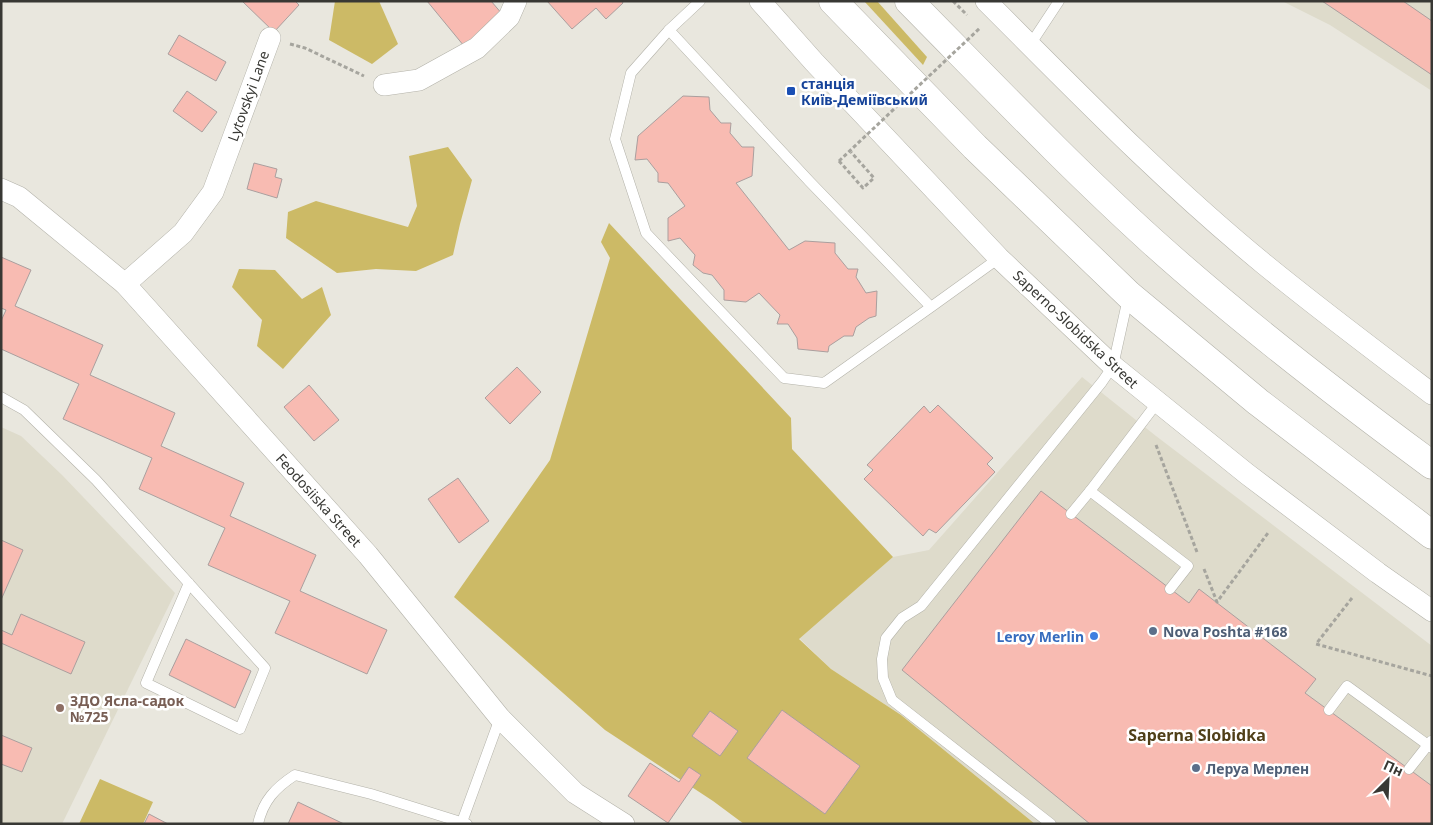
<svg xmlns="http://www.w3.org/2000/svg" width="1433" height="825" font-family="'Noto Sans',sans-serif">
<rect width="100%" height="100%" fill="#e9e7de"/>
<!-- built -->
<g fill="#dedbcb">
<path d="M1282,1H1432V91L1330,25Z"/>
<path d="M1082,377L1156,436L1432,646V824H1035L901,715L831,669L799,638L893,557L929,550Z"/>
<path d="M1,427L21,436L62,475L175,593L62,824H1Z"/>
</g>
<!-- green -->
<g fill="#ccba66">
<path d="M335,1H379L398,44L372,64L329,40Z"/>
<path d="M864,1H877L927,57L923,65Z"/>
<path d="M448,147L472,180L460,224L453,255L416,271L376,269L337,273L286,238L288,212L316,201L408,227L417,206L409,156Z"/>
<path d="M609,223L791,418L792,449L893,557L799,639L831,669L901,715L1035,824H744L713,801L605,730L454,597L550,460L610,258L601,242Z"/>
<path d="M239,269L275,270L302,299L322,287L331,315L283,369L257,346L262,320L232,287Z"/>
<path d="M100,779L153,802L143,824H79Z"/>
</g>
<!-- building -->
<g fill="#f8bbb2" stroke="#aa9f9e">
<path d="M242,1H295L299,5L274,32Z"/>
<path d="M427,1H491L503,15L464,46Z"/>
<path d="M547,1H622L623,3L606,19L596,8L572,29Z"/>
<path d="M1322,1H1403L1432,21V75Z"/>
<path d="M179,35L226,62L216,81L168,54Z"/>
<path d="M187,91L217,112L202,132L173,111Z"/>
<path d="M683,96L709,97L710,110L721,123H731L730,133L742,147H754L752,176L736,183L789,250L805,241L835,243V253L848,269H858L856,277L866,293L877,291L876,316L869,318L856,327L853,336H844L829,346L828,352L798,349L797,338L788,324H777L780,315L759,293L746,302L724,300V290L712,275L703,273L693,265L695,255L680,238L668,241V218L685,206L668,183L658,182V173L647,159L635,160L638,136Z"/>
<path d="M254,163L277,169L275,177L282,179L277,198L247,189Z"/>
<path d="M1,257L31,270L15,306L103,345L90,375L175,413L161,446L244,483L230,516L316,555L300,591L387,630L367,674L275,633L290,601L208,565L225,528L139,489L152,458L63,419L79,384L1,349V321L6,310L1,308Z"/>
<path d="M517,367L541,392L510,424L485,398Z"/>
<path d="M309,385L339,420L314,441L284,407Z"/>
<path d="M938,405L993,458L987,464L995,472L936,533L929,529L923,536L864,479L873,470L867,465L924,406L930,413Z"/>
<path d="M458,478L489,521L459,543L428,499Z"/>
<path d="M1041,491L1189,603L1199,589L1316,679L1305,693L1432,786V824H1090L902,670Z"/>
<path d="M1,540L23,550L1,600Z"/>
<path d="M21,614L85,642L71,674L1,643V630L12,635Z"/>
<path d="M186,639L251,671L235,708L169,675Z"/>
<path d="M782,710L860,766L825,814L747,758Z"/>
<path d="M710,711L738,731L720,756L692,736Z"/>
<path d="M1,735L32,748L22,772L1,764Z"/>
<path d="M650,763L679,782L689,767L701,775L668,823L628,796Z"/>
<path d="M298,802L344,824H288Z"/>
<path d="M149,814L168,824H144Z"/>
</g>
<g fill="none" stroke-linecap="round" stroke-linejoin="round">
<!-- lane casing -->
<g stroke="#b3b2a9" stroke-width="11">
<g id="lane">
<path d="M669,30L700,1"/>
<path d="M1030,45L1059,1"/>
<path d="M931,307L824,383L784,378L646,233L615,139L631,73L669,30L810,182L931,307L999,258"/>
<path d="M1,397L24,410L96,480L265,668L240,729L146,683L189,583"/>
<path d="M1157,403L1090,491L1188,566L1170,589"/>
<path d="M1071,514L1090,491"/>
<path d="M1329,710L1347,686L1432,748"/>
<path d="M1409,769L1431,741"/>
<path d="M462,822L500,718"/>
<path d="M258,824C263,801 275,788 295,775L371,794L467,824"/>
<path d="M1051,824L892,700L883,678L882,659L886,638L902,618L921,606L1102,382L1113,366L1128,298"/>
</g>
</g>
<!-- street casing -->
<g stroke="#b3b2a9" stroke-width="22">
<g id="street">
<path d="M760,1L814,62L999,258L1113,366L1247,474L1378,573L1432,611"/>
<path d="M986,1C1076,91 1165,183 1264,264C1319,309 1375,351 1432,394"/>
<path d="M384,85L419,80L477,48L509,17L516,1"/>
<path d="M1,189L19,197L125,284L368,555L500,718L575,793L624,824"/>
<path d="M125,284L183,233L213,192L270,38"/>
</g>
</g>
<!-- primary casing -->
<g stroke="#b3b2a9" stroke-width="29">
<g id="primary">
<path d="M833,1L975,147L1129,295L1258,402L1432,535"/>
<path d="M909,1C990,83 1069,166 1154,243C1242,322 1337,395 1432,465"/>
</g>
</g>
<!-- path -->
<g stroke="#a6a59e" stroke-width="3" stroke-dasharray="4 2.5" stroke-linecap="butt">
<path d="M953,1L967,15"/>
<path d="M290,44L305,48L364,76"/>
<path d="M839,161L863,188L874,178L851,152"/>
<path d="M1156,445L1197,552"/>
<path d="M1204,569L1217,602L1268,533"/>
<path d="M1352,598L1316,644L1432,676"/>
</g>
<!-- lane -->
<use href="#lane" stroke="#fff" stroke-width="10"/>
<!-- street -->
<use href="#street" stroke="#fff" stroke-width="21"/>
<!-- primary -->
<use href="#primary" stroke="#fff" stroke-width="28"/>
<!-- path-bridge -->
<path stroke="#a6a59e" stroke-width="3" stroke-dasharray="4 2.5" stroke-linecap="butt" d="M839,161L980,28"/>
</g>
<!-- markers -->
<rect fill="#1a4fb4" stroke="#fff" stroke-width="2" x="786" y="86" width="10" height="10" rx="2.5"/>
<g fill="#5c6f8a" stroke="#fff" stroke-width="2">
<circle cx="1153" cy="631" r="5"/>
<circle cx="1196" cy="768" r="5"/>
</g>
<circle fill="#3f7fe0" stroke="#fff" stroke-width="2" cx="1094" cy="636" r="5"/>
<circle fill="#8d6e63" stroke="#fff" stroke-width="2" cx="60" cy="708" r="5"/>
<g text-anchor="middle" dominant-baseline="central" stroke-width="5" stroke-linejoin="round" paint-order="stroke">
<!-- transit labels -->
<g font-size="14" font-weight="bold" fill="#164399" stroke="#fff" text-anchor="start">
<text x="801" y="83">станція<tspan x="801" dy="16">Київ-Деміївський</tspan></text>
</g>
<!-- street labels -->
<g font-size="14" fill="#383834" stroke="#fff">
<text transform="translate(248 96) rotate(-70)">Lytovskyi Lane</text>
<text transform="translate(1076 329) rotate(43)">Saperno-Slobidska Street</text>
<text transform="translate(319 500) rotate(48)">Feodosiiska Street</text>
</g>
<!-- service labels -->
<g font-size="14" font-weight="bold" fill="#4e5e75" stroke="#fff" text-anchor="start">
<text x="1163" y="631">Nova Poshta #168</text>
<text x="1206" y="768">Леруа Мерлен</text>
</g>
<!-- shop labels -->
<g font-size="14" font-weight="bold" fill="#366cbe" stroke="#fff" text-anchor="end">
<text x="1084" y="636">Leroy Merlin</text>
</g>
<!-- education labels -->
<g font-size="14" font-weight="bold" fill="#785e54" stroke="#fff" text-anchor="start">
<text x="70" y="700">ЗДО Ясла-садок<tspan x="70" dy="16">№725</tspan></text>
</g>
<!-- quarter labels -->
<g font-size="16" font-weight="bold" fill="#4f3f18" stroke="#fff">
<text x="1197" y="735">Saperna Slobidka</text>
</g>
</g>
<!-- border -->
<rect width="1433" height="825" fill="none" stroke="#383834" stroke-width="5"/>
<!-- north arrow -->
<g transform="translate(1388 780) rotate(24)" stroke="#ffffff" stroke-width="4" paint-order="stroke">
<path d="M0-4L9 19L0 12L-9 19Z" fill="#383834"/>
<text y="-8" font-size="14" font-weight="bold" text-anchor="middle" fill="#383834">Пн</text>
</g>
</svg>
